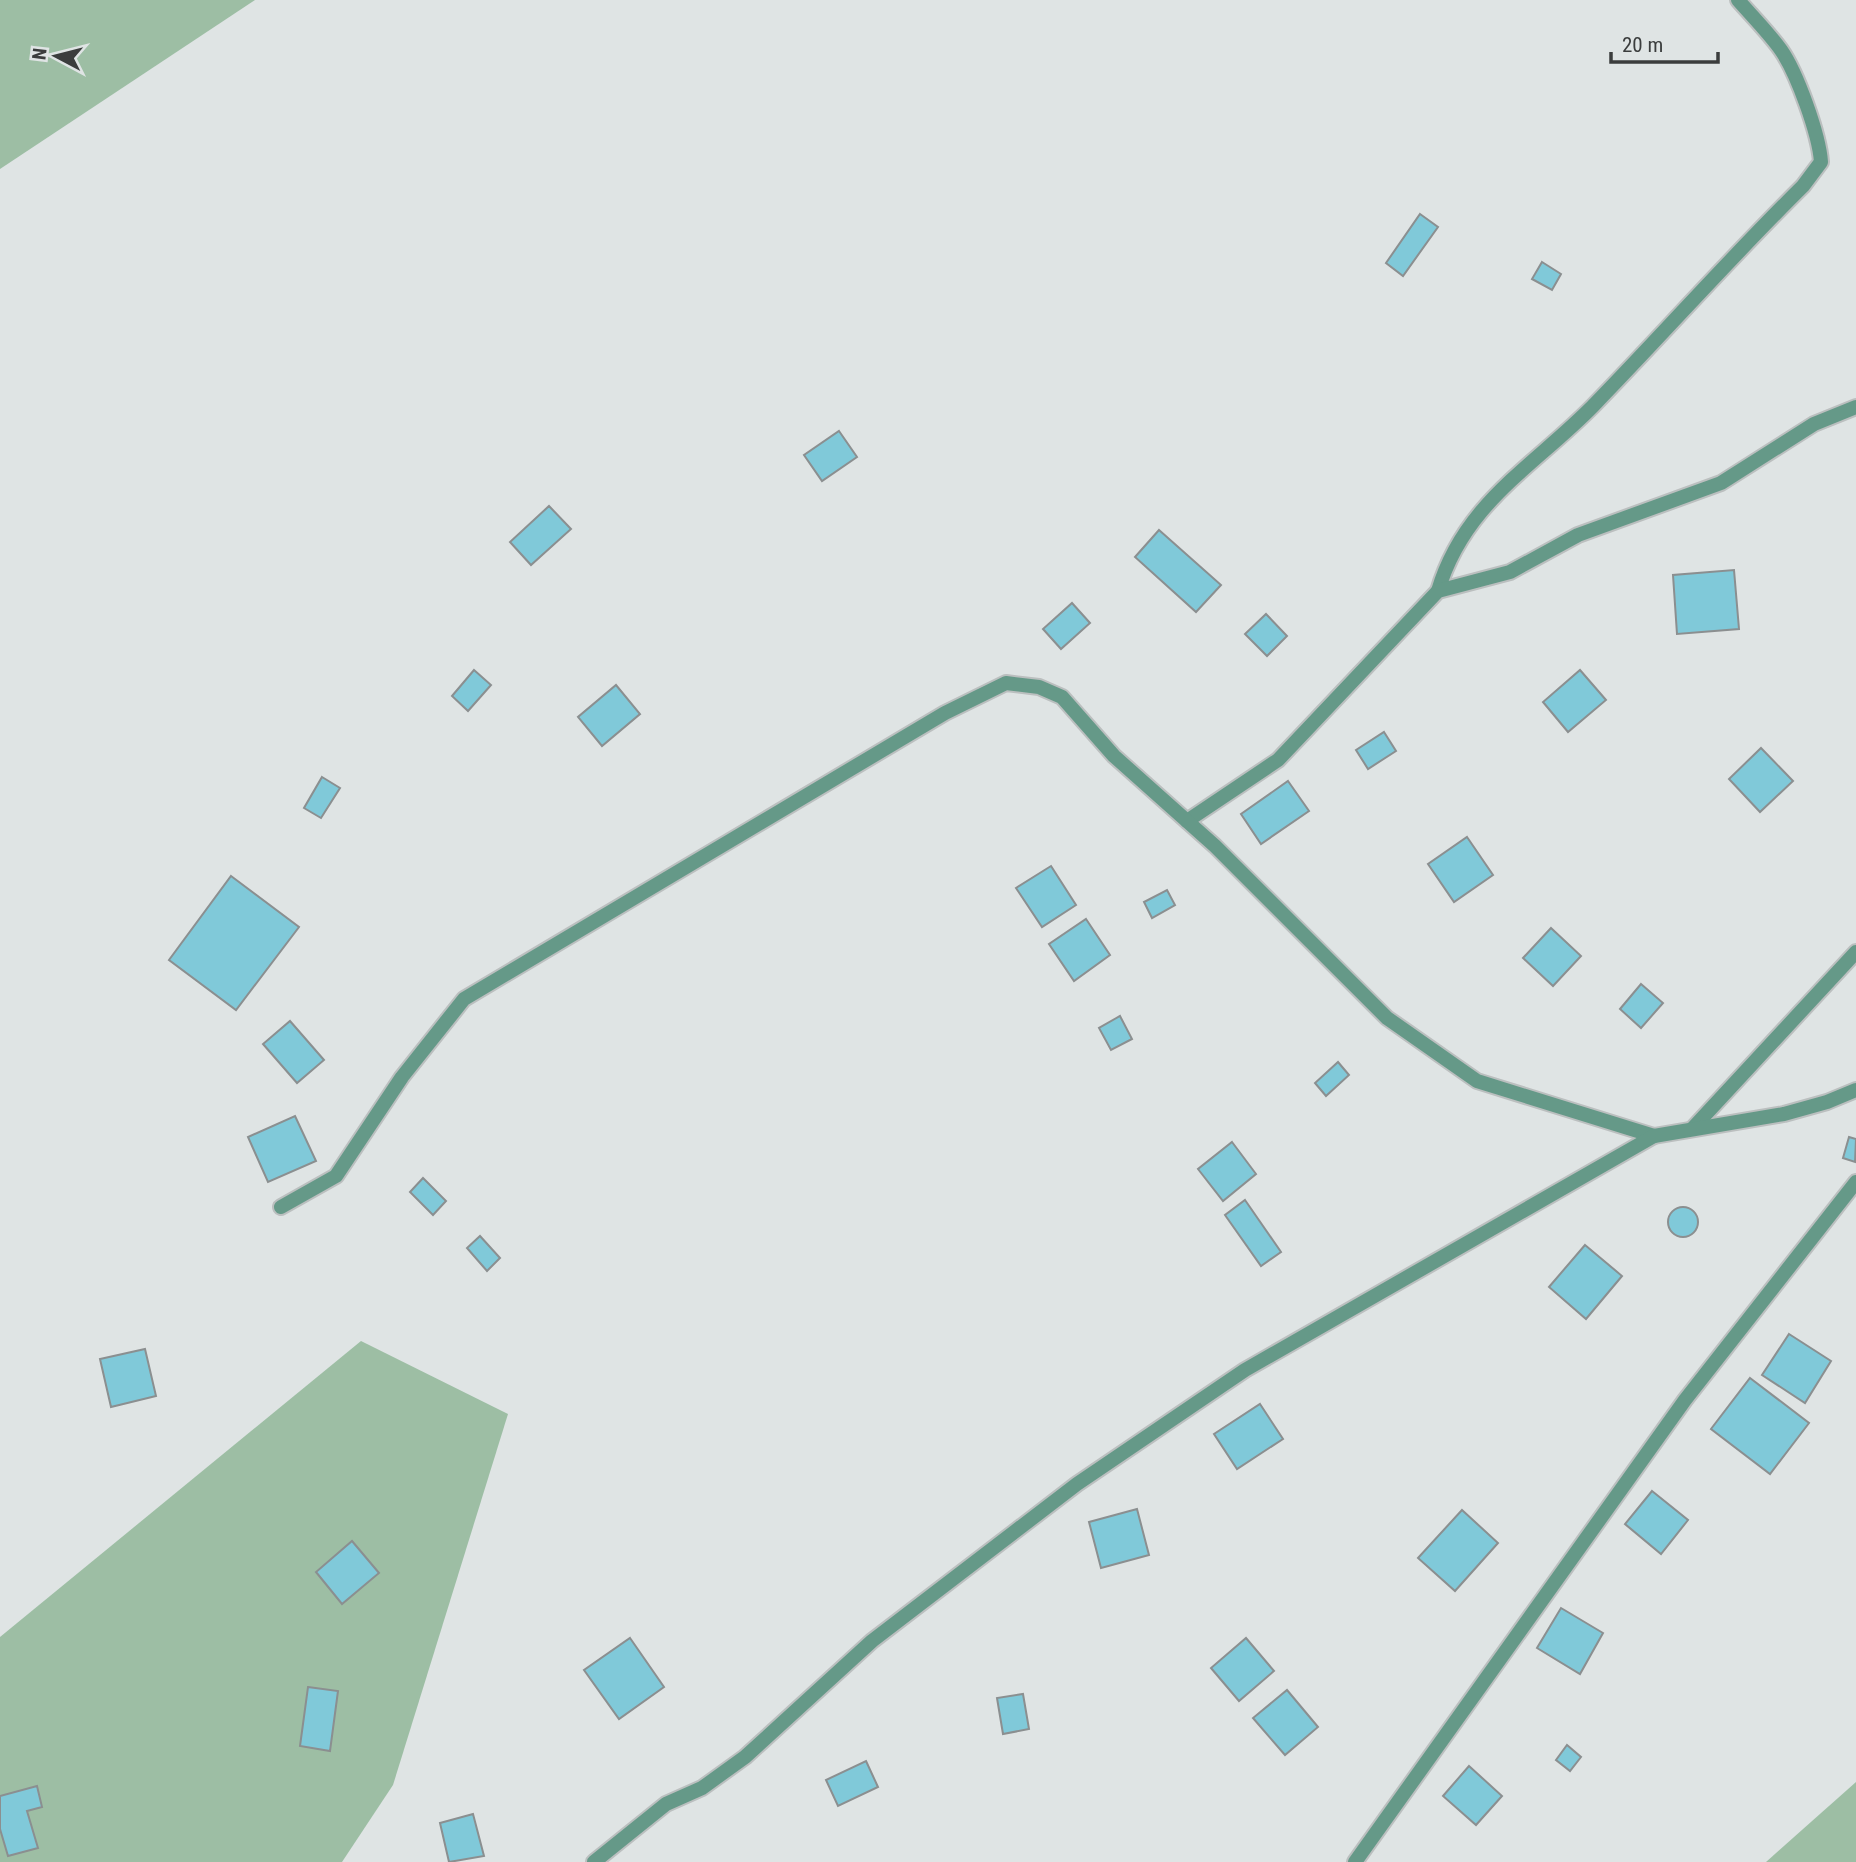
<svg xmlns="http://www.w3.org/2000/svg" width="1856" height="1862" font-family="'Roboto Condensed',sans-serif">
<rect width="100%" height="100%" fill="#dfe4e4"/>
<!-- green -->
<g fill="#9dbea4">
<path d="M0,0H255L0,169Z"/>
<path d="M361,1341L508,1414L393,1785L342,1862H0V1637Z"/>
<path d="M1856,1782V1862H1766Z"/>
</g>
<!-- building -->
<g fill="#80c9d9" stroke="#8b8f90" stroke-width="2">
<path d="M1420,214L1438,227L1403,276L1386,263Z"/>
<path d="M1542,262L1561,274L1552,290L1532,279Z"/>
<path d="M839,431L857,457L822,481L804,455Z"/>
<path d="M549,506L571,529L531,565L510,542Z"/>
<path d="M1159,530L1221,585L1196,612L1135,557Z"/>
<path d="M1734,570L1739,629L1677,634L1673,575Z"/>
<path d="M1072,603L1090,623L1061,649L1043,629Z"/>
<path d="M1266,614L1287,636L1267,656L1245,634Z"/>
<path d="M474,670L491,685L468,711L452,696Z"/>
<path d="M1580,670L1606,700L1568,732L1543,702Z"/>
<path d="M616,685L640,714L602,746L578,717Z"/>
<path d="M1384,732L1396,751L1368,769L1356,750Z"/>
<path d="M1761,748L1793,781L1760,812L1729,779Z"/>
<path d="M322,777L340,788L321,818L304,808Z"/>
<path d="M1288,781L1309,811L1261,844L1241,814Z"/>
<path d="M1467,837L1493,875L1454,902L1428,864Z"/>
<path d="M1051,866L1076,905L1042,927L1016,888Z"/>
<path d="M231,876L299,927L236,1010L169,960Z"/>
<path d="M1167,890L1175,905L1152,918L1144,902Z"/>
<path d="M1086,919L1110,955L1074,981L1049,944Z"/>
<path d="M1551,928L1581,956L1553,986L1523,958Z"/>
<path d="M1641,984L1663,1003L1641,1028L1620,1009Z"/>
<path d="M1120,1016L1132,1039L1111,1050L1099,1028Z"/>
<path d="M290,1021L324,1060L297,1083L263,1044Z"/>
<path d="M1338,1062L1349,1075L1326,1096L1315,1083Z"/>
<path d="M295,1116L316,1161L268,1182L248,1137Z"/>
<path d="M1849,1137L1856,1139L1855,1162L1843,1158Z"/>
<path d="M1232,1142L1256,1174L1223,1201L1198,1169Z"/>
<path d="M423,1178L446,1201L433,1215L410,1192Z"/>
<path d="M1245,1200L1281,1252L1261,1266L1225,1215Z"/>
<circle cx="1683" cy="1222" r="15"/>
<path d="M480,1236L500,1258L487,1271L467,1248Z"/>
<path d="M1585,1245L1622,1276L1586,1319L1549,1287Z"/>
<path d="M1789,1334L1831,1361L1805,1403L1762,1375Z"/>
<path d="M145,1349L156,1396L111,1407L100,1359Z"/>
<path d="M1750,1378L1809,1423L1770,1474L1711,1429Z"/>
<path d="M1260,1404L1283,1439L1237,1469L1214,1434Z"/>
<path d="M1652,1491L1688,1520L1661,1554L1625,1524Z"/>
<path d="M1137,1509L1149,1555L1101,1568L1089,1522Z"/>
<path d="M1462,1510L1498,1543L1455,1591L1418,1558Z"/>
<path d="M352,1541L379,1573L342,1604L316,1572Z"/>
<path d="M1561,1608L1603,1633L1580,1674L1537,1648Z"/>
<path d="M630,1638L664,1687L619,1719L584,1670Z"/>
<path d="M1246,1638L1274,1671L1239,1701L1211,1668Z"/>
<path d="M308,1687L338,1691L330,1751L300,1746Z"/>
<path d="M1287,1690L1318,1727L1285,1755L1253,1718Z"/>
<path d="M1023,1694L1029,1729L1003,1734L997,1698Z"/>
<path d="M1567,1745L1581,1757L1570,1771L1556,1760Z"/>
<path d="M866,1761L878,1787L838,1806L826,1780Z"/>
<path d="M1469,1766L1502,1796L1476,1825L1443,1796Z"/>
<path d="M37,1786L42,1807L27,1811L38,1848L8,1856L0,1829V1796Z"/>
<path d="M473,1814L484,1856L449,1862L440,1823Z"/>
</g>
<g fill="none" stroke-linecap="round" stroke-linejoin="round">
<!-- minor casing -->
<g stroke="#bbbfbf" stroke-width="18">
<g id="minor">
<path d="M1438,591C1464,503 1533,467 1593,406C1664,333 1731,257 1803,186L1821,162C1819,134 1797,73 1781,50C1768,32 1752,16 1738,0"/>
<path d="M1187,821L1278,760L1438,591L1510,572L1578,535L1721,483L1814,424L1856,407"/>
<path d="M1693,1128L1856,952"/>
<path d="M281,1207L336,1176L402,1077L464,999L945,713L1006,683L1039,687L1062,697L1114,756L1215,846L1387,1018L1477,1081L1654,1136"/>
<path d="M594,1862L666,1804L702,1788L745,1757L872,1641L1077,1484L1245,1370L1654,1136L1784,1114L1827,1102L1856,1090"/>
<path d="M1355,1862L1685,1400L1856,1182"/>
</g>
</g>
<!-- minor -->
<use href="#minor" stroke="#659988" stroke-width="14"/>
</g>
<!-- north arrow -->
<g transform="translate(56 56) rotate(277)" stroke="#dfe4e4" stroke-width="5" paint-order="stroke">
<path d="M0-5L12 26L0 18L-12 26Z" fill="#3b3d3d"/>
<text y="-10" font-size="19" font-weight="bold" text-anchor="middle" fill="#3b3d3d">N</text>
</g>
<!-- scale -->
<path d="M1611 52v10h107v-10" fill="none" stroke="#3b3d3d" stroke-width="3.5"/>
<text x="1622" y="52" font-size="21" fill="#3b3d3d" stroke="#dfe4e4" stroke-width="5" paint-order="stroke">20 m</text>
</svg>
